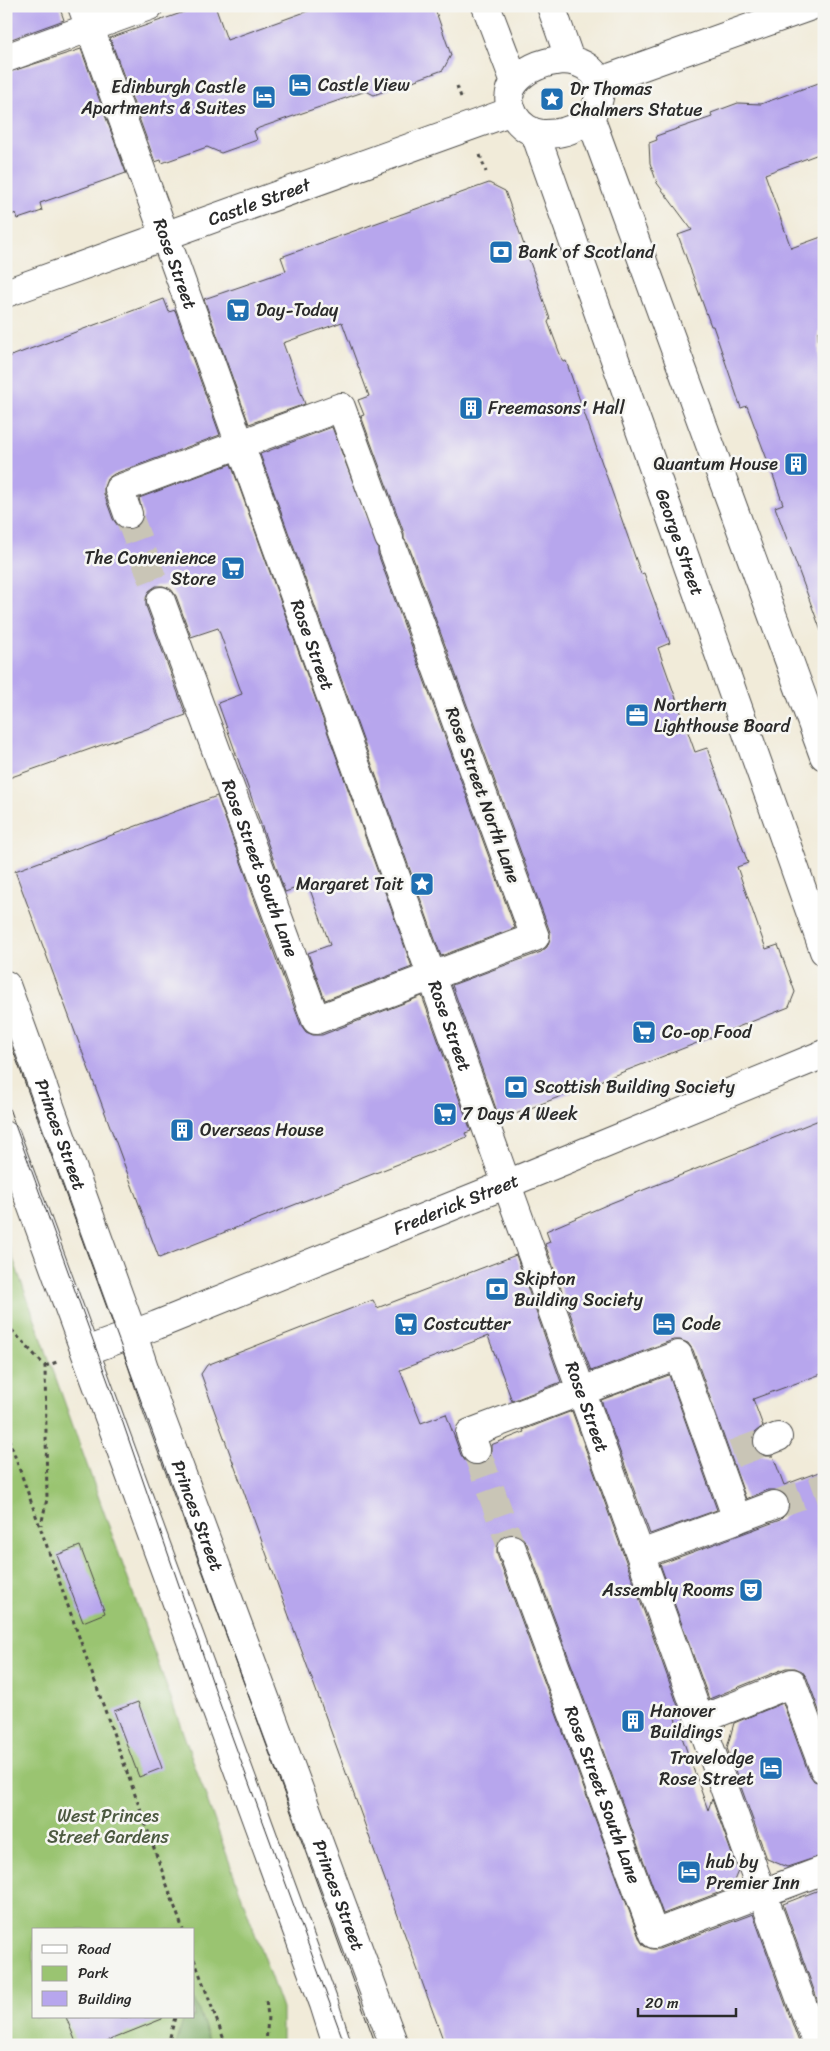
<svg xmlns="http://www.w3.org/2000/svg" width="830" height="2051" font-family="Sriracha,sans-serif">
<rect width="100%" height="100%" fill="#f6f6f2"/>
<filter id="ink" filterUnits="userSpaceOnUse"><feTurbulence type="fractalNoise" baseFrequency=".02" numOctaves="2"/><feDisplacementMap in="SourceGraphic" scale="10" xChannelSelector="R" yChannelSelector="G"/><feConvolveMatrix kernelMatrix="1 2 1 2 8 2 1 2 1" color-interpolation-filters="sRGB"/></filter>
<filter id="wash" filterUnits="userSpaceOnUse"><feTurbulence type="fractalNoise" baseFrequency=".0096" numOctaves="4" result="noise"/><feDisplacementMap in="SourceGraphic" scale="20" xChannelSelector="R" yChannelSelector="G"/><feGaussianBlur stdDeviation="1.12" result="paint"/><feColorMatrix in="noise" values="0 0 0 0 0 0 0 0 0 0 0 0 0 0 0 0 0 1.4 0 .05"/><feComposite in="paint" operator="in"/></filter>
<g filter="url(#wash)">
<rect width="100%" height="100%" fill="#f1ebd9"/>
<!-- green -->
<path fill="#9ac471" stroke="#62784e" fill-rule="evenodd" d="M6,1239L271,1978L282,2009V2045H6ZM34,1930H194V2017H34Z"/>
<!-- forest -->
<path fill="#7baa63" stroke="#536a47" d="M194,1996L211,2045H176L184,2017H194Z"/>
<g id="blocks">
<!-- building -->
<g fill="#b7a6ed">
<path d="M6,6H59L64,20L6,41Z"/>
<path d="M201,6H215L227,40L322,6H434L451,55L443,70L374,95L366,91L259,128L254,131L257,140L221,153L207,147L162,163L161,160L155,162L110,38Z"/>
<path d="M81,49L126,173L40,203L42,211L18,219L16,213L6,217V73Z"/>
<path d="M824,81V152L765,174L791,248L824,236V330L818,332L820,379L824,378V631H821L775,507L783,504L774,478L747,406L741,408L713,326H711L678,235L692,230L657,183L650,163L649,143L657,140L656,136L712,117L711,113L738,103L761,104Z"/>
<path d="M489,183L505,191L550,319L548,322L563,362L566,361L641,574L644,573L670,643L658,648L695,752L707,748L748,863L737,867L766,949L778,945L795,992L789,1007L500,1120L452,985L541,952L547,947L550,939V932L408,544L404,539V533L361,416L364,415L358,400L369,396L342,322L283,343L305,404L249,424L204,299L286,271L281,257Z"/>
<path d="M164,299L169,312L175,310L220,435L114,474L107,479L104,487V494L113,519L118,526L125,529H133L140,524L143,517L139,498L231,464L412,967L325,1000L308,953L330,945L308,884L285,892L218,703L242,694L218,628L191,637L176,596L171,589L163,586H156L149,591L146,598V606L186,715L6,779V358Z"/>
<path d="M332,427L378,548V554L515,928L441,956L260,454Z"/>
<path d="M217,796L278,964L301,1025L306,1032L313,1035H322L422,996L471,1131L465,1133L467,1137L159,1258L15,871Z"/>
<path d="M824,1118V1373L753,1399L763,1426L755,1432L753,1439V1446L758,1453L765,1456H773L784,1485L824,1470V1724L807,1678L802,1671L795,1668H786L709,1699L660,1564L780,1520L786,1514L789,1507V1500L784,1493L776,1490H768L746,1499L693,1350L688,1343L680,1340H673L591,1371L545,1244L550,1242L546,1231L611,1203Z"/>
<path d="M516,1255L561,1382L512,1401L488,1336L400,1370L421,1423L446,1414L461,1455L466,1462L473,1465H481L488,1460L491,1453V1445L524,1432L523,1430L572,1411L679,1709L673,1712L708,1810L712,1799L738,1871L731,1888L663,1914L527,1544L522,1537L515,1534L506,1535L500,1539L497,1546V1554L640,1940L644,1946L652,1949H659L753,1914L800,2045H445L201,1374L207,1365L373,1300L377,1308Z"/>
<path d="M669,1375L717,1510L650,1534L601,1400Z"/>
<path d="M80,1546L105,1613L83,1622L57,1555Z"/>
<path d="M138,1702L162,1768L139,1777L114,1711Z"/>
<path d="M783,1703L809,1774L814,1781L824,1784V1855L787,1867L767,1859L727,1748L734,1723Z"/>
<path d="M824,1888V2018L783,1904Z"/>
<path d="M66,2017H162V2019L97,2045H77Z"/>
</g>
</g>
</g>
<g filter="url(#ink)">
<use href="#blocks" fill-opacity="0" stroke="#494845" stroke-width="1"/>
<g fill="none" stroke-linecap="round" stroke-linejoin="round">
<!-- minor-tunnel -->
<g stroke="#c9c5b6" stroke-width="28" stroke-dasharray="28 14" stroke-linecap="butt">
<path d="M128,514L161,601"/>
<path d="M476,1450L512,1549"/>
<path d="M733,1454L768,1441"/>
<path d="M774,1505L824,1487"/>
</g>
<!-- minor casing -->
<g stroke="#494845" stroke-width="30">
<g id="minor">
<path id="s1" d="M82,6L817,2045"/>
<path d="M486,6L515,82"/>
<path d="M551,6L570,60"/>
<path d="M6,58L149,6"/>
<path d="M561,60C622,61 607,136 543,134C519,133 498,102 516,81C527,68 544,62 561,60Z"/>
<path d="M598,82L811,6"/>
<path d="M590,117L824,756"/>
<path id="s2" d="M535,133L824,951"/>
<path id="s3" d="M6,293L512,111"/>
<path d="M128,514L119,489L341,407L389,538"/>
<path id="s4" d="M161,601L316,1020L535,937L393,549"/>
<path id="s5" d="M6,985L133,1335L158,1410L394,2045"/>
<path d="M6,1136L324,2004L337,2045"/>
<path id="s6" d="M86,1351L157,1325L507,1184L824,1054"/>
<path d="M768,1441L778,1437"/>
<path d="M476,1450L470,1433L678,1355L737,1519L641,1554"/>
<path d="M737,1519L774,1505"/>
<path id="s7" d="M512,1549L654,1934L824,1870"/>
<path d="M700,1720L792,1683L824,1769"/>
</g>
</g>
<!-- path -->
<g stroke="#494845" stroke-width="3" stroke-dasharray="4 4" stroke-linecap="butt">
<path d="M457,86L461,97"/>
<path d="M480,155L486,172"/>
<path d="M6,1324L45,1366L47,1499L41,1525"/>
<path d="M45,1366L57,1362"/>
<path d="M6,1431L183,1930"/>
<path d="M194,1959L226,2045"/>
<path d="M6,2034L11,2045"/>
<path d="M168,2045L175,2017"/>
<path d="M266,2045L268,2016L266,2000"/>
</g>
<!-- minor -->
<use href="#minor" stroke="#fff" stroke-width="28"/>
<!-- tram -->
<g stroke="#2b2b2b" stroke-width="1">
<path d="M6,1031L376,2045"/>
<path d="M6,1100L123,1423L220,1704L345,2045"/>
</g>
</g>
</g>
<!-- icons -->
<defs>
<g id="hotel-square" transform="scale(1.25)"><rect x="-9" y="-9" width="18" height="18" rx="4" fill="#1f6fb2" stroke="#f6f6f2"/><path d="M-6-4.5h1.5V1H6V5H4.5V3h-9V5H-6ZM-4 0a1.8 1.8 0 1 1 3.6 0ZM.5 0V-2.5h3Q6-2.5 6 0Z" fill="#fff"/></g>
<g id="sight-square" transform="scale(1.25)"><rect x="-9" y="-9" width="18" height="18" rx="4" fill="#1f6fb2" stroke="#f6f6f2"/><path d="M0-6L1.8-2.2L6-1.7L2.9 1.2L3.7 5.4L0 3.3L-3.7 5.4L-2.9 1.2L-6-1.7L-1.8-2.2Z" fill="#fff"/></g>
<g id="bank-square" transform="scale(1.25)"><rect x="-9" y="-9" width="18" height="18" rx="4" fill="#1f6fb2" stroke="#f6f6f2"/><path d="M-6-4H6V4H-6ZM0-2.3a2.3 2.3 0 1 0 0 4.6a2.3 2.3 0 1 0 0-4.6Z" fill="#fff"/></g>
<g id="supermarket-square" transform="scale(1.25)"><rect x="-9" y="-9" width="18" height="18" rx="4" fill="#1f6fb2" stroke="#f6f6f2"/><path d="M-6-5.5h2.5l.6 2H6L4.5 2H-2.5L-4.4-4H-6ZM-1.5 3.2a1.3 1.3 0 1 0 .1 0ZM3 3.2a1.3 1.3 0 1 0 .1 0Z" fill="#fff"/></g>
<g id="building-square" transform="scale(1.25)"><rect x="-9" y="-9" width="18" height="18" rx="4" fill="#1f6fb2" stroke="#f6f6f2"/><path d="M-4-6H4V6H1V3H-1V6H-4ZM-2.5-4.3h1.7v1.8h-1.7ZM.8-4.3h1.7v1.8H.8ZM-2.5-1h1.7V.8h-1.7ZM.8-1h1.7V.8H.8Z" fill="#fff"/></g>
<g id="office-square" transform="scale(1.25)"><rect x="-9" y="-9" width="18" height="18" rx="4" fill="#1f6fb2" stroke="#f6f6f2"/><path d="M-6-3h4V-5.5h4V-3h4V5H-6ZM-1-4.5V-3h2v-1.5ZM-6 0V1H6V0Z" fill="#fff"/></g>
<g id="theatre-square" transform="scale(1.25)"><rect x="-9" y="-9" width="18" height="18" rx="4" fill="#1f6fb2" stroke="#f6f6f2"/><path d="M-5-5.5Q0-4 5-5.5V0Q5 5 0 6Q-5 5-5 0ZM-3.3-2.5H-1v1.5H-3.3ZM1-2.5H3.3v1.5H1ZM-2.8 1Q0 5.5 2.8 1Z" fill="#fff"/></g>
</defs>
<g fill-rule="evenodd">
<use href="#hotel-square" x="300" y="85"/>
<use href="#hotel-square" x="264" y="97"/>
<use href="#sight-square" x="552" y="99"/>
<use href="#bank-square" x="501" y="252"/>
<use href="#supermarket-square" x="238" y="310"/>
<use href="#building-square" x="471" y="408"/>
<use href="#building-square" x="796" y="464"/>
<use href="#supermarket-square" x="233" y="568"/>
<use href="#office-square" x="637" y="715"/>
<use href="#sight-square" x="422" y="884"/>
<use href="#supermarket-square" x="644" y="1032"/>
<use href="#bank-square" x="516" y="1087"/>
<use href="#supermarket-square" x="445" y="1114"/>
<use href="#building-square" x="182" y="1130"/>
<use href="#bank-square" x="497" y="1289"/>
<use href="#supermarket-square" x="406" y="1324"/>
<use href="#hotel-square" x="664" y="1324"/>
<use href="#theatre-square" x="751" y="1590"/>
<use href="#building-square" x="633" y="1721"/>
<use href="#hotel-square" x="771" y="1768"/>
<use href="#hotel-square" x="689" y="1872"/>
</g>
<g text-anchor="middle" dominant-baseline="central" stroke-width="5" stroke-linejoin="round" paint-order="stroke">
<!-- poi labels -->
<g font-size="18" fill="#2b2b2b" stroke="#f6f6f2" text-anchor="start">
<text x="318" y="85">Castle View</text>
<text x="246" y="87" text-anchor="end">Edinburgh Castle<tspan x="246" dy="21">Apartments &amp; Suites</tspan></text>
<text x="570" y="89">Dr Thomas<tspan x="570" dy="21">Chalmers Statue</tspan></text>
<text x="518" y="252">Bank of Scotland</text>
<text x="256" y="310">Day-Today</text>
<text x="488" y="408">Freemasons' Hall</text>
<text x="778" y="464" text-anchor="end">Quantum House</text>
<text x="216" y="558" text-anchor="end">The Convenience<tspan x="216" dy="21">Store</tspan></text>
<text x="654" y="705">Northern<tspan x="654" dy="21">Lighthouse Board</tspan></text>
<text x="404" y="884" text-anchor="end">Margaret Tait</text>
<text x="662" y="1032">Co-op Food</text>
<text x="534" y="1087">Scottish Building Society</text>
<text x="462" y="1114">7 Days A Week</text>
<text x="200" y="1130">Overseas House</text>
<text x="514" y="1279">Skipton<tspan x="514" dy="21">Building Society</tspan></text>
<text x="424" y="1324">Costcutter</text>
<text x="682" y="1324">Code</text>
<text x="734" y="1590" text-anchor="end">Assembly Rooms</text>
<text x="650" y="1711">Hanover<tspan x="650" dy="21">Buildings</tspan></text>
<text x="754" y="1758" text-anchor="end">Travelodge<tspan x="754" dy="21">Rose Street</tspan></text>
<text x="706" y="1862">hub by<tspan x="706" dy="21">Premier Inn</tspan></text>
</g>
<!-- street labels -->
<g font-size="18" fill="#2b2b2b" stroke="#f6f6f2">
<text stroke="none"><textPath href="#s3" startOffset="269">Castle Street</textPath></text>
<text stroke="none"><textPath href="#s1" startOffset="274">Rose Street</textPath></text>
<text stroke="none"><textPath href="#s2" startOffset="434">George Street</textPath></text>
<text stroke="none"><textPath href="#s1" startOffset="679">Rose Street</textPath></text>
<text transform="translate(483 795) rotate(70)">Rose Street North Lane</text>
<text stroke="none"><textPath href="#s4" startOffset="285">Rose Street South Lane</textPath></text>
<text stroke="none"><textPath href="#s1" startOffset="1084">Rose Street</textPath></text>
<text stroke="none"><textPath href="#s5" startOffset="159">Princes Street</textPath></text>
<text stroke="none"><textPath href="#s6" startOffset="398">Frederick Street</textPath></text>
<text stroke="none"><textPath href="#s1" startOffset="1489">Rose Street</textPath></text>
<text stroke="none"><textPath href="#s5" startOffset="564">Princes Street</textPath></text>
<text stroke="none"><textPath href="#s7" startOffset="262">Rose Street South Lane</textPath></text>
<text stroke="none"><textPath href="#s5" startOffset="969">Princes Street</textPath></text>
</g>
<!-- park labels -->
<g font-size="18" fill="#4c5940" stroke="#f6f6f2">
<text x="108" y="1816">West Princes<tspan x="108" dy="21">Street Gardens</tspan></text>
</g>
</g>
<!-- margin -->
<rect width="830" height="2051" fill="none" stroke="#f6f6f2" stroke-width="25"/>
<!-- legend -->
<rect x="32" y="1928" width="162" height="90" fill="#f6f6f2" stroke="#a5a5a2"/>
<rect x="42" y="1945" width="25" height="8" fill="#ffffff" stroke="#a5a5a2"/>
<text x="78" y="1954" font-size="15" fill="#2b2b2b">Road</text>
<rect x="42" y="1966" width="25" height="15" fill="#9ac471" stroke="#a5a5a2"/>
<text x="78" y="1978" font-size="15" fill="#2b2b2b">Park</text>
<rect x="42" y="1991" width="25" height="15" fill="#b7a6ed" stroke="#a5a5a2"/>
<text x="78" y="2004" font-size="15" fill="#2b2b2b">Building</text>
<!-- scale -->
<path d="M638 2008v8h98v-8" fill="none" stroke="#2b2b2b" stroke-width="2.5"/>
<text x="645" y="2008" font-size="15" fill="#2b2b2b" stroke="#f6f6f2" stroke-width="4" paint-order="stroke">20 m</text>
</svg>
